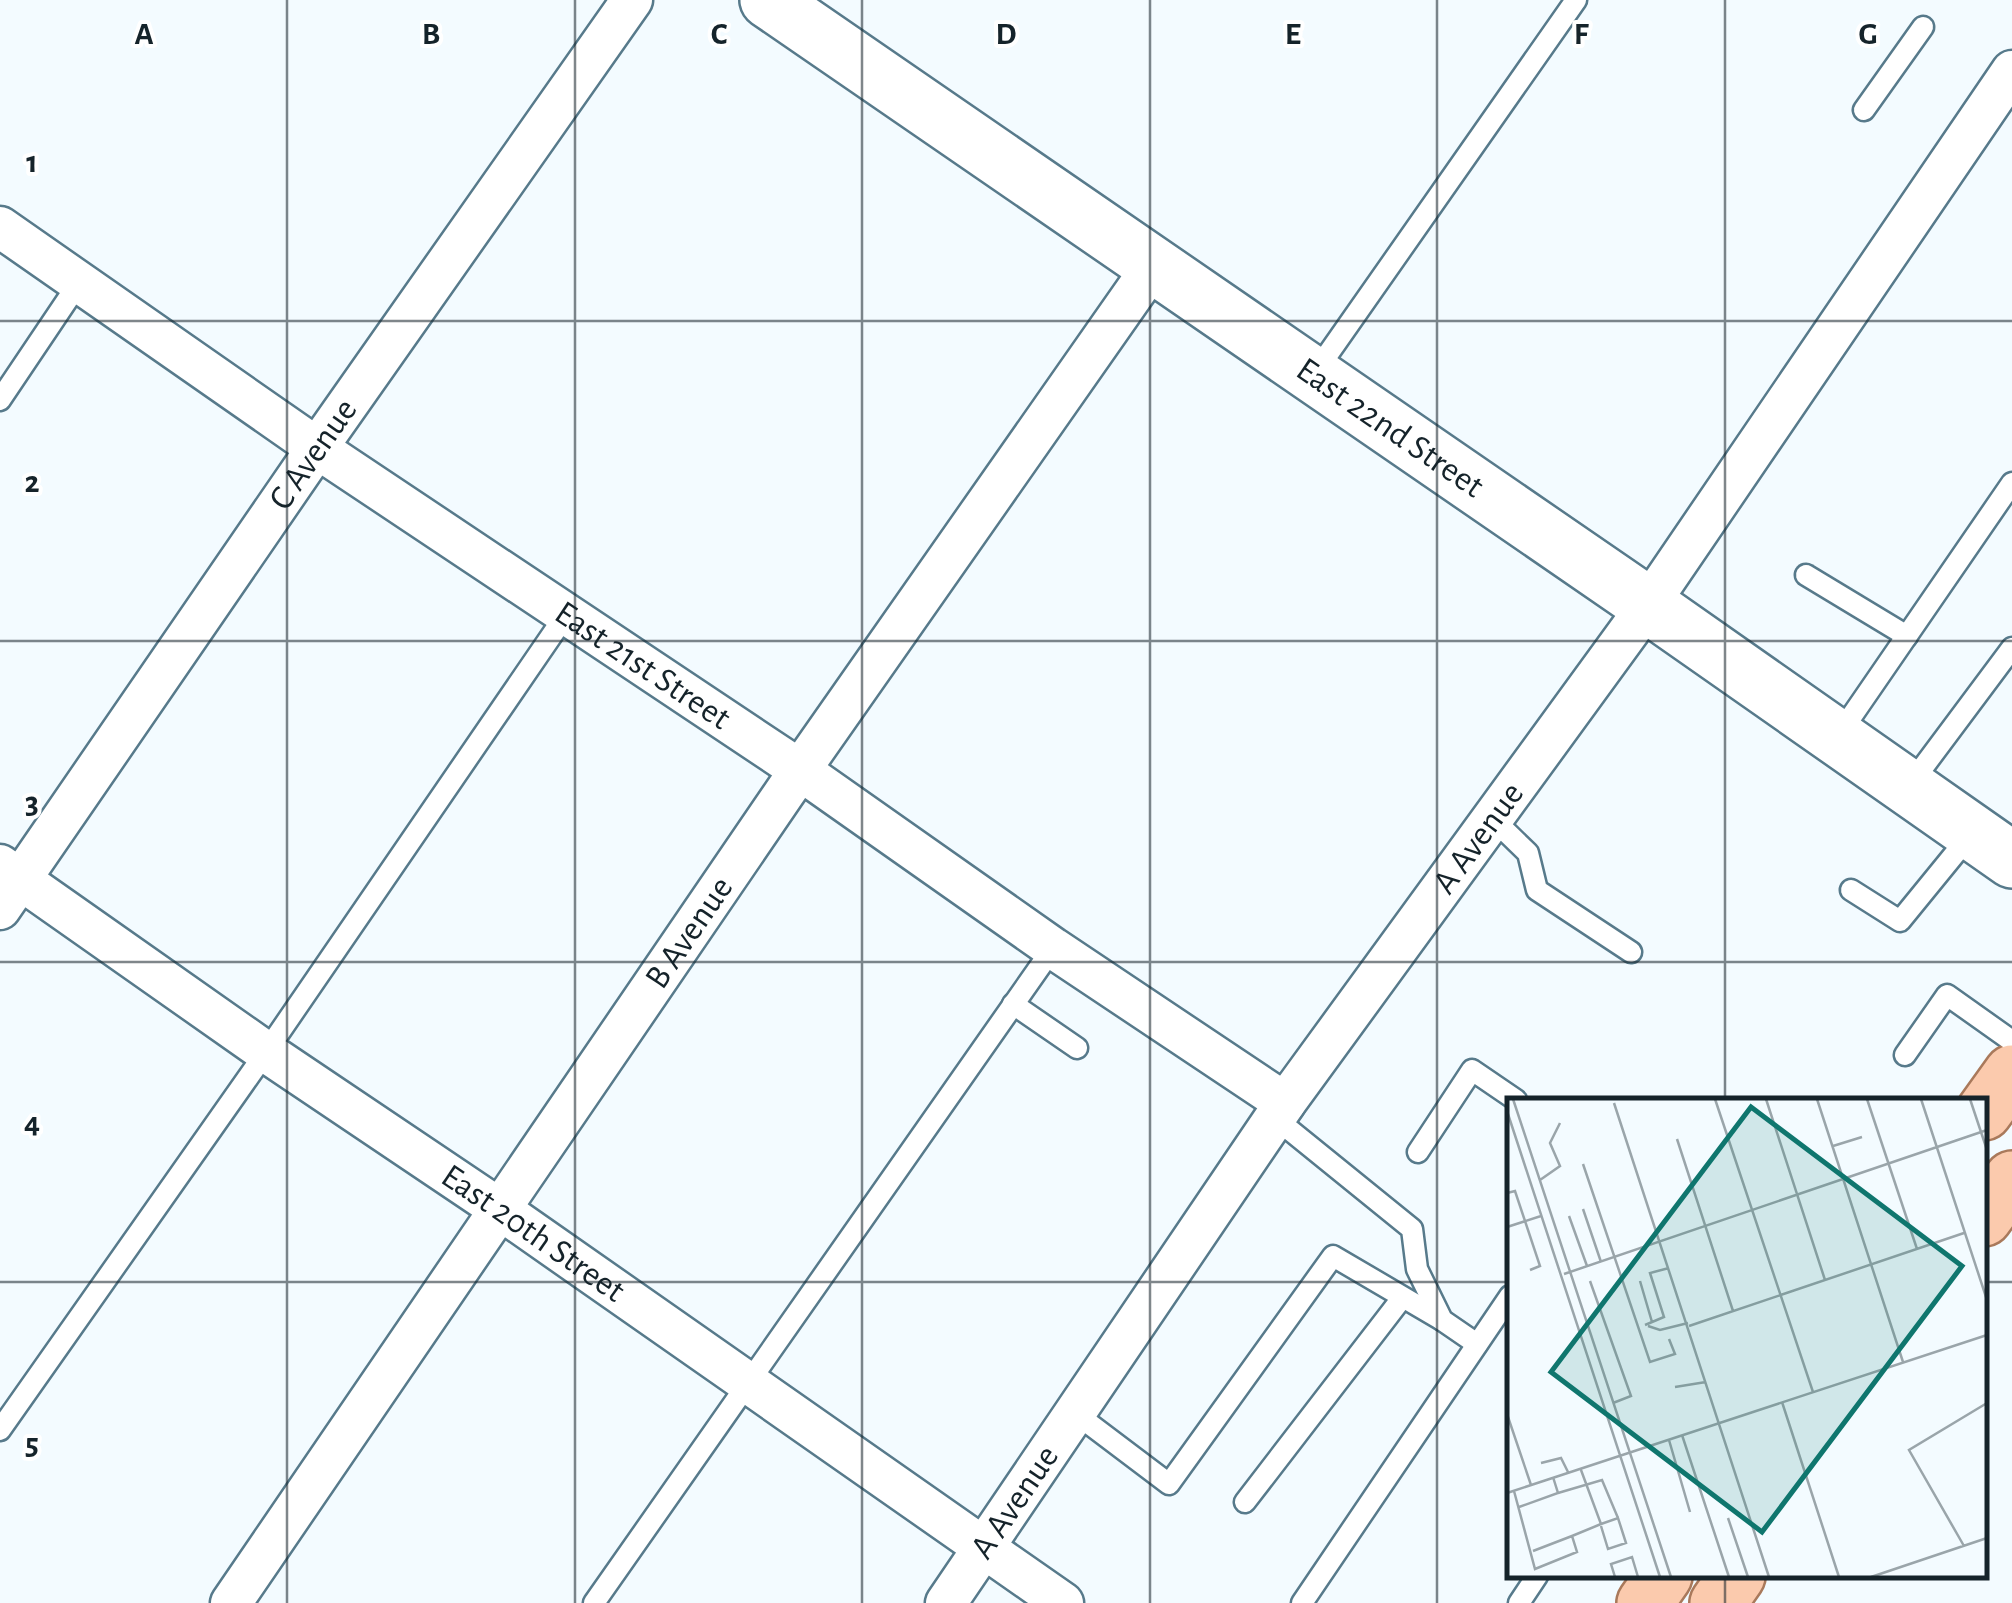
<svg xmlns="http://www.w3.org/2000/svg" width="2012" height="1603" font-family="'Alegreya Sans',sans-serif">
<rect width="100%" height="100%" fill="#f3fbff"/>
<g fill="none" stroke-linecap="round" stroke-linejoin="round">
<!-- lane casing -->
<g stroke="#577a8b" stroke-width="25">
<g id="lane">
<path d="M1864,110L1923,27"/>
<path d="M1314,374L1576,0"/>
<path d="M0,400L80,281"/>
<path d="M1806,575L1907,636"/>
<path d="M1838,736L2012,483"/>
<path d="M1909,786L2012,648"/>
<path d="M1493,819L1528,853L1537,890L1631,952"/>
<path d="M1851,890L1900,921L1971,834"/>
<path d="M1013,1004L1077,1048"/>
<path d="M1905,1055L1947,995L2012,1041"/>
<path d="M1275,1118L1412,1229L1417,1269L1442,1320L1477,1344"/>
<path d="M1418,1152L1472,1070L1516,1100"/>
<path d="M1075,1413L1169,1484L1333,1256L1442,1320"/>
<path d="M0,1430L266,1052L567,613"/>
<path d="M1245,1502L1402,1298"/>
<path d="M594,1603L1053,948"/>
<path d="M1302,1603L1510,1296"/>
<path d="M1519,1603L1537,1576"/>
</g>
</g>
<!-- street casing -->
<g stroke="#577a8b" stroke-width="45">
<g id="street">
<path id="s1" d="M0,227L317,448L800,770L1053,948L1285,1103"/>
<path id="s2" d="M0,865L266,1052L501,1210L1063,1603"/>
<path id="s3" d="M0,909L317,448L632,0"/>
<path id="s4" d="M231,1603L800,770L1153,266"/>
<path id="s5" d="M946,1603L1285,1103L1648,605L2012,71"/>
</g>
</g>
<!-- secondary casing -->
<g stroke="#577a8b" stroke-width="60">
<g id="secondary">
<path id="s6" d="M768,0L1648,605L2012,860"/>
</g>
</g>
<!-- primary casing -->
<g stroke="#a9795b" stroke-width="60">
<g id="primary">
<path d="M1984,1112L2012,1073"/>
<path d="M1984,1218L2012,1179"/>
<path d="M1645,1603L1664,1576"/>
<path d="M1718,1603L1737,1576"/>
</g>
</g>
<!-- lane -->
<use href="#lane" stroke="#fff" stroke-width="20"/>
<!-- street -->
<use href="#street" stroke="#fff" stroke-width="40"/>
<!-- secondary -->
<use href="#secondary" stroke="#fff" stroke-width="55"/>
<!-- primary -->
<use href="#primary" stroke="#fbcaad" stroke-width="55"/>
</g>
<!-- grid -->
<path fill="none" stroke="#15232a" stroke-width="2.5" stroke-opacity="0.55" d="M287,0V1603M575,0V1603M862,0V1603M1150,0V1603M1437,0V1603M1725,0V1100M0,321H2012M0,641H2012M0,962H2012M0,1282H1510M1984,1282H2012M1725,1576V1603"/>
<g text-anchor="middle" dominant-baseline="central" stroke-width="8" stroke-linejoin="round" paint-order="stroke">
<!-- street labels -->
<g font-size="35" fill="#15232a" stroke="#fff">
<text stroke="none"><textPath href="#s6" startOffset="755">East 22nd Street</textPath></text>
<text stroke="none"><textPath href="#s3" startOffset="552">C Avenue</textPath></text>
<text stroke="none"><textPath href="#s1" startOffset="778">East 21st Street</textPath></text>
<text stroke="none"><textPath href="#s5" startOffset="932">A Avenue</textPath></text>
<text stroke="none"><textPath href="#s4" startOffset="812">B Avenue</textPath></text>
<text stroke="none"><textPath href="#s2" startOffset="648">East 20th Street</textPath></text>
<text stroke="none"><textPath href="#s5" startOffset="122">A Avenue</textPath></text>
</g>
</g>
<!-- overview -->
<g transform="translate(1507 1098)">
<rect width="480" height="480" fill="#f3fbff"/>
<path fill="none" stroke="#9aa5aa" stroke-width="2.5" d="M6,1L164,479M208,1L306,294M259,1L318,182M310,1L396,264M360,1L410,151M414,1L480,202M463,1L480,52M107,5L262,479M0,13L153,479M170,41L226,213M326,48L355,39M76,66L143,264L168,256L162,241M33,82L53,68L43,45L53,25M0,95L8,93L33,168L23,172M76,111L94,164M62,118L80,168M0,129L34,118M57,176L480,32M83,183L124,298L106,305M133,183L145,224M138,227L157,219L143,175L162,170M141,228L153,232L181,225M182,228L457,135M168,289L199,284M275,304L332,479M0,316L24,387M175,337L222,479M162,342L183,414M34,365L54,360L61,374M7,393L28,471L70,454L65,438L26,453M0,395L480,237M51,395L95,382L111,420M12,409L51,395L46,379M221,420L241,479M94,428L101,451L119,445L111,420L94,426M65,438L94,426L74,372M457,448L402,352L480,305M108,479L104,466L125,459L131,479M364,479L480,440"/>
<path fill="#0f766e" fill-opacity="0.15" stroke="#0f766e" stroke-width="5" d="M244,9L455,168L255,434L44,274Z"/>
<rect width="480" height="480" fill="none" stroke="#15232a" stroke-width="5"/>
</g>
<g font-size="32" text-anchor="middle" font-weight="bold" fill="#15232a" stroke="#fff" stroke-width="8" stroke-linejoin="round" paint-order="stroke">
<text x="144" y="44">A</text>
<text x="431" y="44">B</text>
<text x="719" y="44">C</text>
<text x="1006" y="44">D</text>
<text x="1293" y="44">E</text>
<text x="1581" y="44">F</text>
<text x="1868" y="44">G</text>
<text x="32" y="172">1</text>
<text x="32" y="492">2</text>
<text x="32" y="813">3</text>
<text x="32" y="1133">4</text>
<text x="32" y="1454">5</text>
</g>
</svg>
